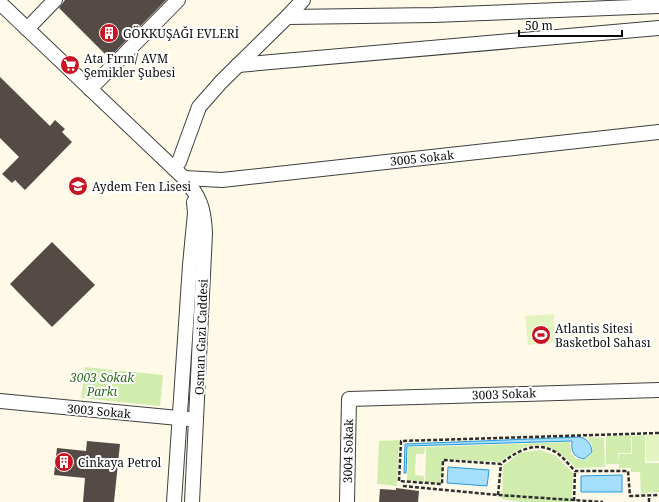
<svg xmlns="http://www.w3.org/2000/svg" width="659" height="502" font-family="'Noto Serif',serif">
<rect width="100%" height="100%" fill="#fffae8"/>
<!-- green -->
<g fill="#d1edae">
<path d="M85,367L163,375L160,406L81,398Z"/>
<path d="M631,435V453H618L619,462V454H632V436L645,435V463H659V492L641,493L640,472H631V468H619V464H606V436Z"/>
<path d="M587,437L604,438L605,467L576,468C549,440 531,437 500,462L443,459L440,483L425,482L426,447L570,442L571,454L577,459L584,460L593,452L592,445Z"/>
<path d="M399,440L397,486L377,484L379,441Z"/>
<path d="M408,447H425L424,454H416L415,475L424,476V482L407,480Z"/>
<path d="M540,450L555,455L573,473L572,502H521L502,499L503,466L519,453Z"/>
</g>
<!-- pitch -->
<g fill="#e3f3c1">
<path d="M554,314L555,342L528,345L525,316Z"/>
<rect x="646" y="435" width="13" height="26"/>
</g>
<!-- water -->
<g fill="#a6dffd" stroke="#2698db">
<path d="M580,437C588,439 591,444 592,452L584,459C573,457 571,451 572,441L407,446L406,473H404L405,444Z"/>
<path d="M448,467L489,470L487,486L447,483Z"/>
<path d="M622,475V492H581V476Z"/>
</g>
<!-- building -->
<g fill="#544b46">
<path d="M65,0H166L109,58L59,8Z"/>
<path d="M0,77L50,126L55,120L65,129L62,132L72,142L25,190L15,180L12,183L2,174L19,157L0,138Z"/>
<path d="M52,242L95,285L52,327L10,284Z"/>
<path d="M87,441L120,444L114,502H83L85,478L54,475L57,448L86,451Z"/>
<path d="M396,488L419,491L418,502H379L380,489L396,490Z"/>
</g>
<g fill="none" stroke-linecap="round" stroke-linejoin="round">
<!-- minor casing -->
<g stroke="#3e3e3e" stroke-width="16">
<g id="minor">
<path d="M0,3L184,178C200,197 204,208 205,233L192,502"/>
<path d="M287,17L303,0"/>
<path d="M27,29L55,0"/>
<path d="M238,65L659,28"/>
<path d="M90,89L178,0"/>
<path d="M174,168L179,162L199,107L221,82L287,17L434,15L659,6"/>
<path d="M184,178L222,180L659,132"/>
<path d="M0,401L189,419"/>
<path d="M174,502L190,265L195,213L194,202"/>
<path d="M347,502L349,399L659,390"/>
</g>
</g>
<!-- path -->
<g stroke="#2d2d2d" stroke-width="2.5" stroke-dasharray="4 2" stroke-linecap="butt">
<path d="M659,433L401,441L399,481L442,484L443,460L501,464C517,450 538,440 557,453C564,458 569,465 575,471H628L630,496L659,495"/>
<path d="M403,486L498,495L603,502"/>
<path d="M498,495L501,464"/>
<path d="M574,501L575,471"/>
<path d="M649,502V495"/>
</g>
<!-- minor -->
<use href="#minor" stroke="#fff" stroke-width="14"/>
</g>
<!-- icons -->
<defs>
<g id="building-disc" transform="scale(1)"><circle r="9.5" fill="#c81523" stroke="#fff"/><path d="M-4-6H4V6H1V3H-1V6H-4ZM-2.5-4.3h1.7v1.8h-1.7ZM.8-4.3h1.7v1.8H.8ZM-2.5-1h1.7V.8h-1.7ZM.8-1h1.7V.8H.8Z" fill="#fff"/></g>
<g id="supermarket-disc" transform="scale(1)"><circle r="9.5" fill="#c81523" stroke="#fff"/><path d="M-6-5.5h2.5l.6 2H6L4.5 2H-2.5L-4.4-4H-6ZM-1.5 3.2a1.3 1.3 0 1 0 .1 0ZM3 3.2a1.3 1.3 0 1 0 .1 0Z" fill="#fff"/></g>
<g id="school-disc" transform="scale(1)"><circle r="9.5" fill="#c81523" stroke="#fff"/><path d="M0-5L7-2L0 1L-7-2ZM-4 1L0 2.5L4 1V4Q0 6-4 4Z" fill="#fff"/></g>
<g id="stadium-disc" transform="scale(1)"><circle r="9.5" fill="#c81523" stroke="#fff"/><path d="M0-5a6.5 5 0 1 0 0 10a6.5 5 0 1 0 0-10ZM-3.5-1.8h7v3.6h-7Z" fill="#fff"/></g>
</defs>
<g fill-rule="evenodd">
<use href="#building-disc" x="109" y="33"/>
<use href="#supermarket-disc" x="70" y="65"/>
<use href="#school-disc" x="78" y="186"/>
<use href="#stadium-disc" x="541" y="335"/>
<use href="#building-disc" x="64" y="462"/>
</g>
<g text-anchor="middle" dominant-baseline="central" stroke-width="4" stroke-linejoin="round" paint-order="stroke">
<!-- poi labels -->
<g font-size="12" fill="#0b0b0b" stroke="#fff" text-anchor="start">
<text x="123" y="33">GÖKKUŞAĞI EVLERİ</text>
<text x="84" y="58">Ata Fırın/ AVM<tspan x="84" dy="14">Şemikler Şubesi</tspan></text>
<text x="92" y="186">Aydem Fen Lisesi</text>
<text x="555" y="328">Atlantis Sitesi<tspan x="555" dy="14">Basketbol Sahası</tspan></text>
<text x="78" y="462">Cinkaya Petrol</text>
</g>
<!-- street labels -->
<g font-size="12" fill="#0b0b0b" stroke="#fff">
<text transform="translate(422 158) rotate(-6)">3005 Sokak</text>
<text transform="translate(201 337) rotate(-88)">Osman Gazi Caddesi</text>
<text transform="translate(504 394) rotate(-2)">3003 Sokak</text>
<text transform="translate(99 411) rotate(5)">3003 Sokak</text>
<text transform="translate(348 451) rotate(-89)">3004 Sokak</text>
</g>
<!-- park labels -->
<g font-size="12" font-style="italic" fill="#296815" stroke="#fff">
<text x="102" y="377">3003 Sokak<tspan x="102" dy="14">Parkı</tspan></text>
</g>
</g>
<!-- scale -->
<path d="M519 30v6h103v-6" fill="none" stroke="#0b0b0b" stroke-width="2"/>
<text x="525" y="30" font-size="12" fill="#0b0b0b" stroke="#ffffff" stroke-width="3" paint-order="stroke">50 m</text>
</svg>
